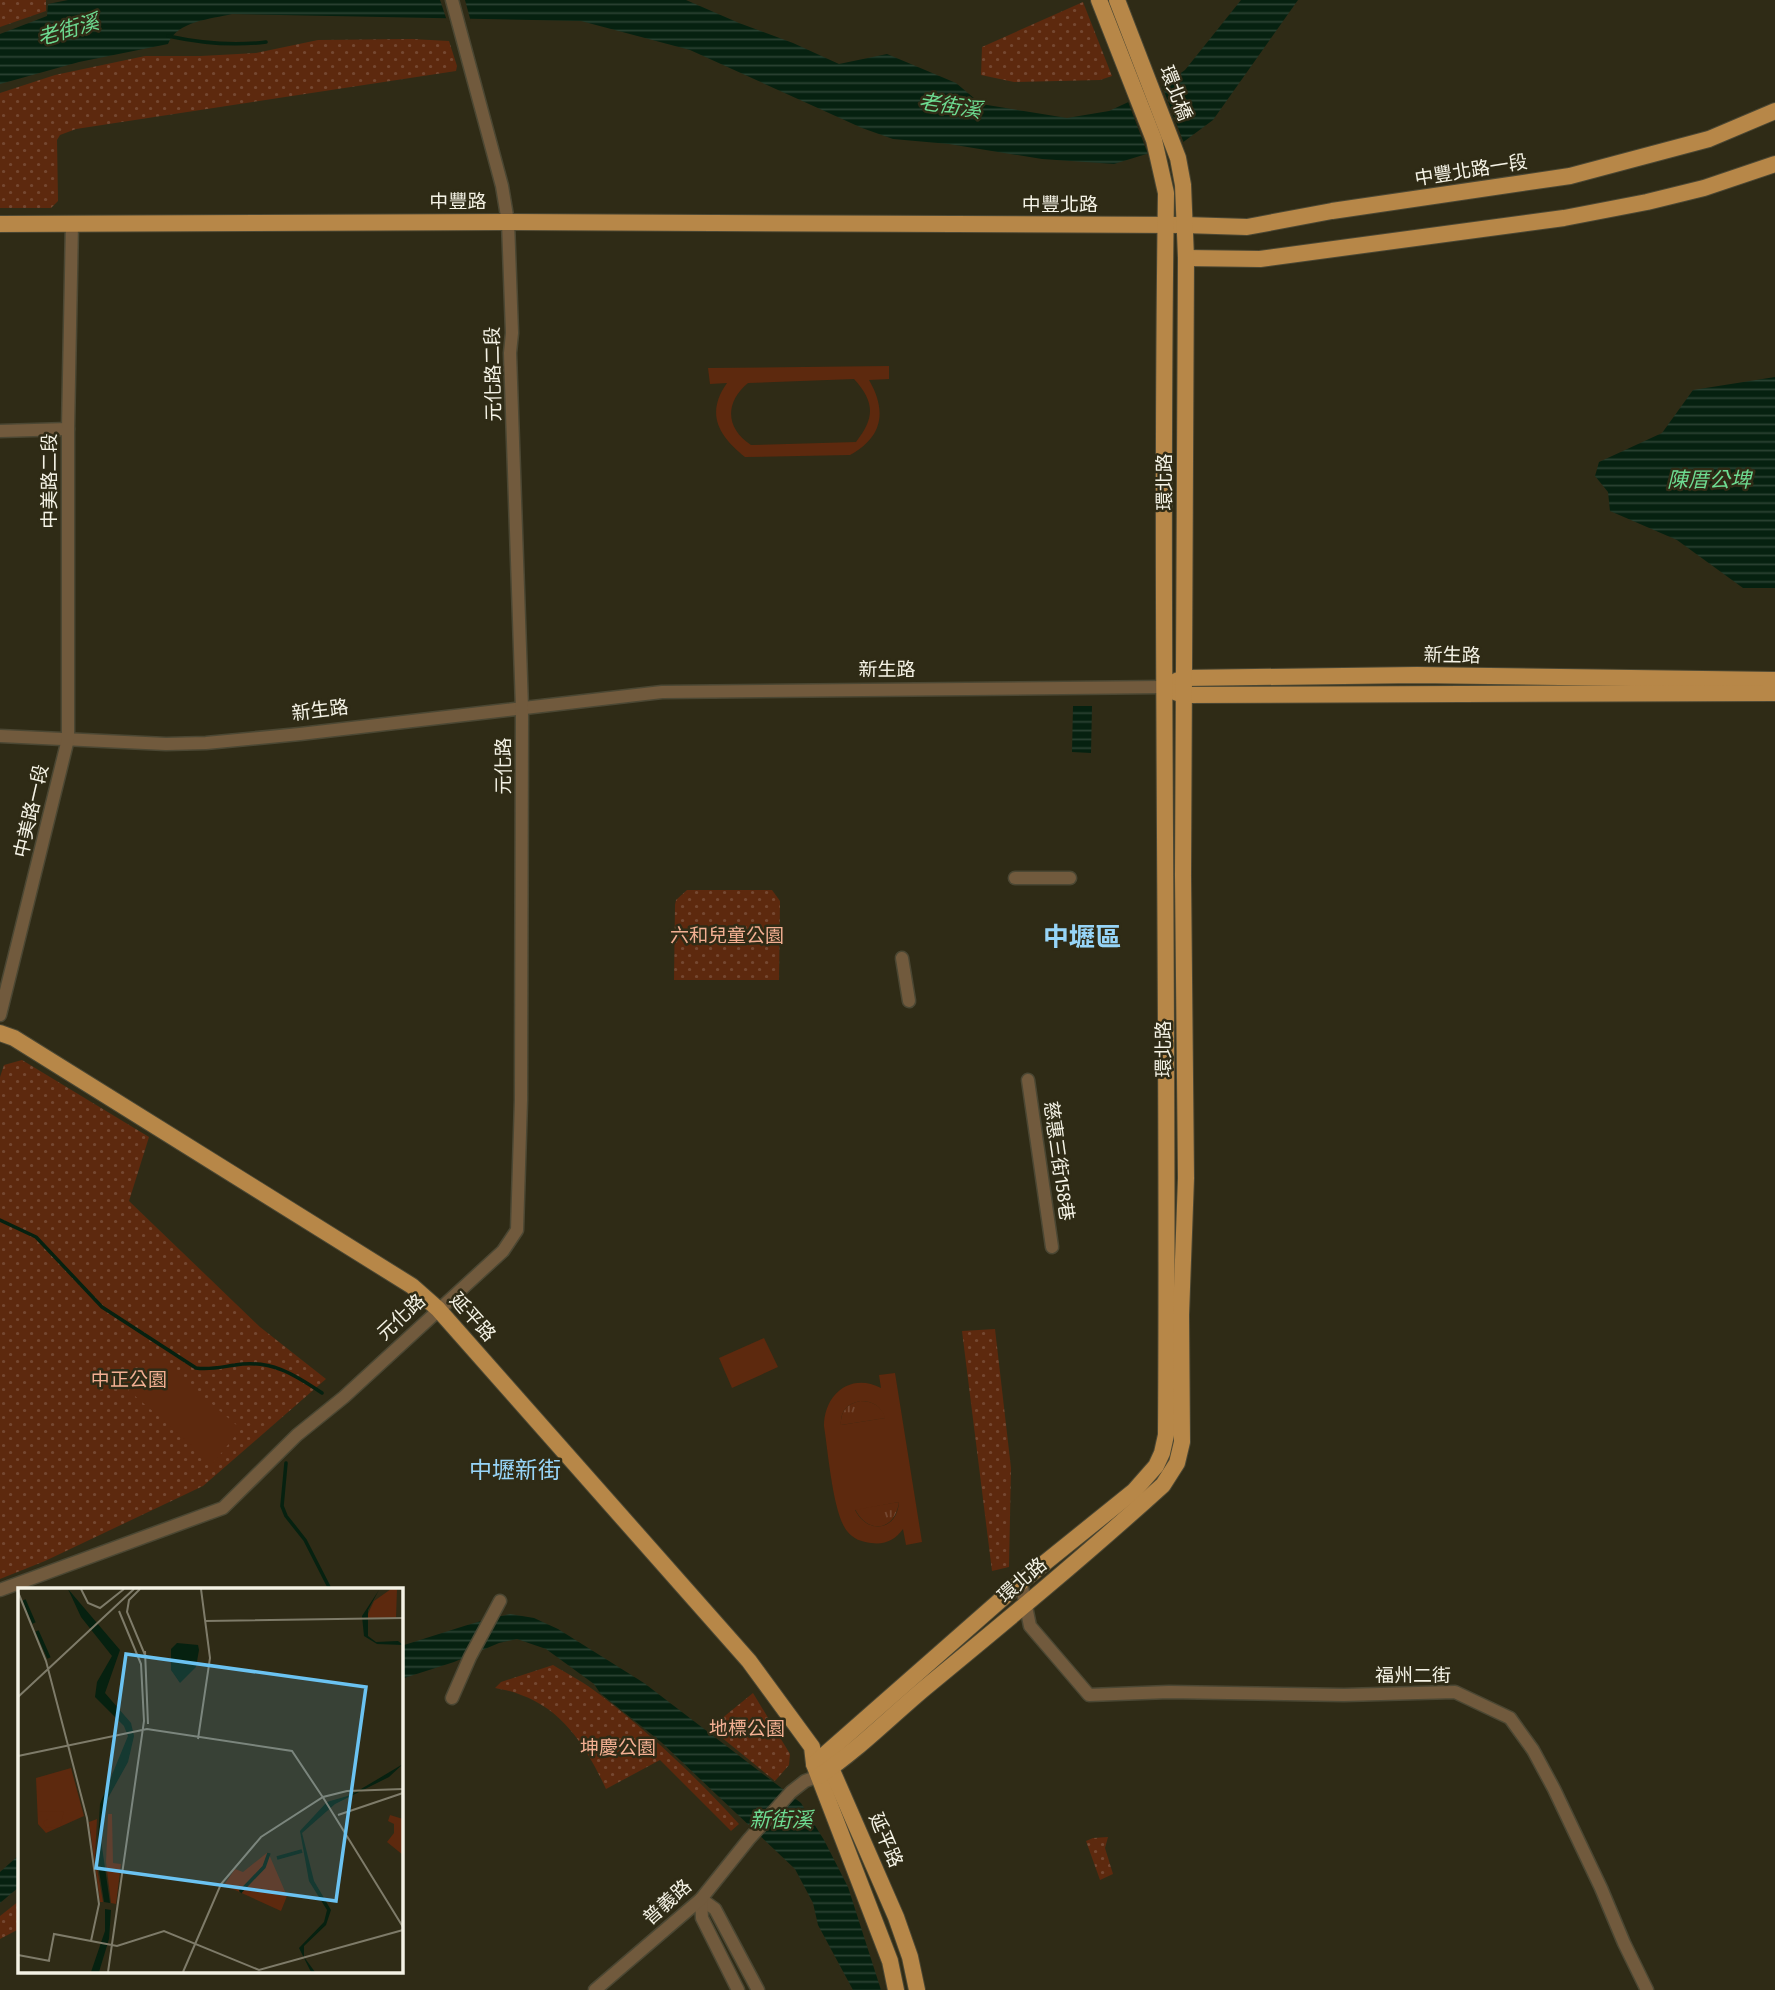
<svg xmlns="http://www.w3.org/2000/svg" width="1775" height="1990" font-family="'Fira Sans Condensed','Noto Sans TC',sans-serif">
<defs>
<pattern id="grass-tufts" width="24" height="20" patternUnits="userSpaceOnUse" patternTransform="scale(1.75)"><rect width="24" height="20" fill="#5d290e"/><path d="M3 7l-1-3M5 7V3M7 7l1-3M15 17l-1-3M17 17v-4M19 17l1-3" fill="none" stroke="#754831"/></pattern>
<pattern id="park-dots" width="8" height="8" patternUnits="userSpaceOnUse" patternTransform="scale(1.75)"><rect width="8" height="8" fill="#5d290e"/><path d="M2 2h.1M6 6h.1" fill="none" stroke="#754831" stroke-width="1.8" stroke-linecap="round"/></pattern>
<pattern id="water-rules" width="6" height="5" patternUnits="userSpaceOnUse" patternTransform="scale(1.75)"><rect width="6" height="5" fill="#062110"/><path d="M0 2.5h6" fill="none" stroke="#2b4233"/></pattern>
</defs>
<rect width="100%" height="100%" fill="#2f2b16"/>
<!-- grass -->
<g fill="url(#grass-tufts)">
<path d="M860,1401C873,1401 881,1406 886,1418L841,1425C840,1411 847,1404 860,1401Z"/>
<path d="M899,1502C895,1531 868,1535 855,1509Z"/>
</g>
<!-- park -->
<g fill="url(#park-dots)">
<path d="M0,0H46V11L0,27Z"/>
<path d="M1083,2L1112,76L1100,80L1014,82L981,75L982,47Z"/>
<path d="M412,39L449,41L457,66L456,71L76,129L60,135L57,140L58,201L51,208H0V93L55,75L145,56H201L256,53L318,40Z"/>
<path d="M687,890H772L780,901L779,980H674L675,905L676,900Z"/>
<path d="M22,1060L149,1137L129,1201L260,1327L326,1379L203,1486L45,1561L0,1579V1077L4,1065Z"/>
<path d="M995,1329L1011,1468L1009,1567L992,1571L962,1331Z"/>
<path d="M553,1665C568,1674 585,1683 599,1694C650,1733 696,1777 739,1824L731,1831L660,1760L606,1789C588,1750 564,1710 521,1695C513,1691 503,1690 495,1688L501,1682Z"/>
<path d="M753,1693L790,1754L789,1765L775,1781L710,1728Z"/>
<path d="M1108,1837L1105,1848L1113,1874L1100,1880L1086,1841L1093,1838Z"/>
<path d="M19,1901V1929L0,1939V1916Z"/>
</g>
<!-- pitch -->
<g fill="#5d290e" fill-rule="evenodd">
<path d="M889,366V379L869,380C887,411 883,437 850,455L745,457C719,436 705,414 727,383L710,384L708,368ZM854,379C875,402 875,418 856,442L751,445C725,428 725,402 748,383Z"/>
<path d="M764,1338L778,1367L732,1388L719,1358Z"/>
<path d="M157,1357L241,1429L213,1463L128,1390Z"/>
<path d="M895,1373L922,1542L906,1545L903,1529C895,1540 885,1545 871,1543C862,1542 853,1539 847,1531C833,1514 828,1451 824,1426C824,1394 851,1372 881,1388L879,1375ZM860,1401C873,1401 881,1406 885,1418L841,1425C840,1411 847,1404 860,1401ZM899,1502C897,1531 868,1535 855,1510Z"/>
</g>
<!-- water -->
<g fill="url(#water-rules)">
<path d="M68,0H686L739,23L793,43L839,64L887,54L956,83L981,104L1067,118L1109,111L1163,86L1185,70L1241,0H1298L1213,120L1182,143L1114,164L1042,159L949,144L893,139L862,128L690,50L581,21L232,14C211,19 177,21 168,44L79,62L0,84V34L47,16L48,4Z"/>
<path d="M1775,377V588H1743L1677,540L1610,511L1608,492L1595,476L1599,462L1662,433L1693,390Z"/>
<path d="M1073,706H1092L1091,753L1072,752Z"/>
<path d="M510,1614L534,1618L558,1629L644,1683L801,1803L824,1840L848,1887L881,1990H853L818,1925L813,1903L795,1869L661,1742L600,1693L594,1684L546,1649L517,1639L499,1643L454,1662L401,1679V1646C437,1635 472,1622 510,1614Z"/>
<path d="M19,1855V1887L0,1903V1872Z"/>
</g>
<!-- pier -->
<g fill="#2f2b16">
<path d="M440,0H465L471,22L447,21Z"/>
<path d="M1161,83L1185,146L1149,157L1127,99Z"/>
</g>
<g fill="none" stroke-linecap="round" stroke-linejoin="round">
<!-- stream -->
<g stroke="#062110" stroke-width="3.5">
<path d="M168,36C200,43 234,46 266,42"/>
<path d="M0,1220L36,1237L102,1307L196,1368C210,1370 221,1367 235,1365C270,1359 294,1374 322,1393"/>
<path d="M286,1463L282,1506L286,1516L305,1540L330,1589"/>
</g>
<!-- minor casing -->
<g stroke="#4b4733" stroke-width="15">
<g id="minor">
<path d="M0,431L68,429"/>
<path d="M0,736L166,744L206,743L300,734L662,692L1163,687"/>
<path d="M1015,878H1070"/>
<path d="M902,958L909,1001"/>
<path d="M0,1015L68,739V429L72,223"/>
<path d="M1028,1080L1052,1247"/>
<path d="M1021,1582L1030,1626L1089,1695L1169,1692L1344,1695L1455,1692L1510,1718L1533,1750L1554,1789L1601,1888L1624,1943L1647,1990"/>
<path d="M0,1590L223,1508L297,1435L344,1397L503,1251L517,1230L521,1100L522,708L510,353L512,333L508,222L502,186L452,0"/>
<path d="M452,1698L470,1657L500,1601"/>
<path d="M701,1899L715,1909L758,1990"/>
<path d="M701,1899L702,1918L738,1990"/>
<path d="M595,1990L701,1899L749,1839L791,1792L805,1781L819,1776"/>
</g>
</g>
<!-- major casing -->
<g stroke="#4b4733" stroke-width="18">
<g id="major">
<path d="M0,224L508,222L1185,225L1247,227L1332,211L1570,176L1709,139L1775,111"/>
<path d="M1186,258L1260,259L1564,218L1647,202L1704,188L1775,164"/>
<path d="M1176,681L1183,678L1417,675L1775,680"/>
<path d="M1175,692L1183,695L1775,693"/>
<path d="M0,1033L14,1038L412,1286L438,1309L749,1661L812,1747L814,1764L890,1961L896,1990"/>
<path d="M827,1759L896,1917L910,1957L917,1990"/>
<path d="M814,1764L1021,1582L1134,1491L1156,1466L1162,1453L1166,1435C1169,1021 1160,607 1166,193L1154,140L1099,0"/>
<path d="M819,1776C858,1750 890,1717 926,1687C1006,1621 1086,1555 1163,1485L1177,1463L1182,1442L1181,1315L1186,1178L1183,876L1186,258L1183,185L1178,158L1117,0"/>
</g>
</g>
<!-- minor -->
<use href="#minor" stroke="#715a3d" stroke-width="12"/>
<!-- major -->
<use href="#major" stroke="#b78748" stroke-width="16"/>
</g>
<g text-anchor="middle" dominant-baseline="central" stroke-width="5" stroke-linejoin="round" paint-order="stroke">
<!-- street labels -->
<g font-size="19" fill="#f4f2e5" stroke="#2f2b16">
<text transform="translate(1176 93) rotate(69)">環北橋</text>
<text transform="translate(1471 170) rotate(-9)">中豐北路一段</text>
<text x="458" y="201">中豐路</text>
<text x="1060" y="204">中豐北路</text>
<text transform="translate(493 374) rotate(-91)">元化路二段</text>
<text transform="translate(49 481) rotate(-90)">中美路二段</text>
<text transform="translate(1164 482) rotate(-90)">環北路</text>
<text transform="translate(1452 655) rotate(1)">新生路</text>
<text x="887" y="669">新生路</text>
<text transform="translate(320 710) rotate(-7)">新生路</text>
<text transform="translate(503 766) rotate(-90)">元化路</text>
<text transform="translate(31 811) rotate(-77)">中美路一段</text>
<text transform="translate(1163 1049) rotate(-90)">環北路</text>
<text transform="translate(1059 1161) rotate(82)">慈惠三街158巷</text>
<text transform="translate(401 1317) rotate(-43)">元化路</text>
<text transform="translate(473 1317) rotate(48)">延平路</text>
<text transform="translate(1022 1580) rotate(-41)">環北路</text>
<text x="1413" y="1675">福州二街</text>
<text transform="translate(886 1840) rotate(67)">延平路</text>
<text transform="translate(667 1902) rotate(-42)">普義路</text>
</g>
<!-- park labels -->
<g font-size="19" fill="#f2af92" stroke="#2f2b16">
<text x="727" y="935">六和兒童公園</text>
<text x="129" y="1379">中正公園</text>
<text x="747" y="1728">地標公園</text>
<text x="618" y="1747">坤慶公園</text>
</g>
<!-- water labels -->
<g font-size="21" font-style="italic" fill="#6ddb91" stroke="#2f2b16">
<text transform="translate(68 30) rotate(-16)">老街溪</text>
<text transform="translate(950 106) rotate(9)">老街溪</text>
<text x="1709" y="480">陳厝公埤</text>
<text x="781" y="1820">新街溪</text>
</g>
<!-- quarter labels -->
<g font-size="23" fill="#97d5f8" stroke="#2f2b16">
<text x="515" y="1470">中壢新街</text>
</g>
<!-- district labels -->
<g font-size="26" font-weight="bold" fill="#97d5f8" stroke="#2f2b16">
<text x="1082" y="937">中壢區</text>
</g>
</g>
<!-- overview -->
<g transform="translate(18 1588)">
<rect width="385" height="385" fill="#2f2b16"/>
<path d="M373,1H379L378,30H348L356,13ZM53,180L66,228L28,245L20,236L18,190ZM90,226H94L95,275L103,276L98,316L93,315L88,274ZM372,227L385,231V267L369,254L376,245V236L370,233ZM79,231L77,269L85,314H82L71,234ZM250,264L269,308L263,323L206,297L217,281L225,284Z" fill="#5d290e"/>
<path d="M46,223L42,239L28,240L25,234L30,231H21V224Z" fill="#5d290e"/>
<path d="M50,1L102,62L87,105L113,135L116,148L110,174L90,210L83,252L92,315L86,314L79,270L82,216L110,148L106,138L77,109L79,94L94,68L63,29ZM361,2L350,22V48L358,54L380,53L385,57L359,56L346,48L344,28ZM159,55L180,57L181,62L178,79L162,95L153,82V61ZM385,176L371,189L317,216L284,245L296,293L313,322L308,337L286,358V369L297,384H293L281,360L306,334L309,322L291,293L282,243L309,214L333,207ZM87,321L93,322L91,351L81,384H73L87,343Z" fill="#062110"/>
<path fill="none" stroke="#062110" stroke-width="3.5" d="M6,12L16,35M19,43L31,70M259,270L284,263M222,304L246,279L251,265"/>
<path fill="none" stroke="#7e7b69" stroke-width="2" d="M63,1L70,15L82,20L106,1M122,1L111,12L109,24L127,67M0,4L28,73L69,230L81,316L73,353M187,33L385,30M127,63L130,136M0,109L116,1M180,151L192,70L183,1M0,168L129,141L274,163L306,211M306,211L385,339M320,227L385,205M0,367L32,373M31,372L36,346L99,358L146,343L241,382L385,342M90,384L126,133L123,76L101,23M165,384L203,296L243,249L305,209L329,203L385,201"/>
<path fill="#6bc3f2" fill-opacity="0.15" stroke="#6bc3f2" stroke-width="3.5" d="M108,66L348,99L318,313L78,280Z"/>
<rect width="385" height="385" fill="none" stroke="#f4f2e5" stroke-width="3.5"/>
</g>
</svg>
